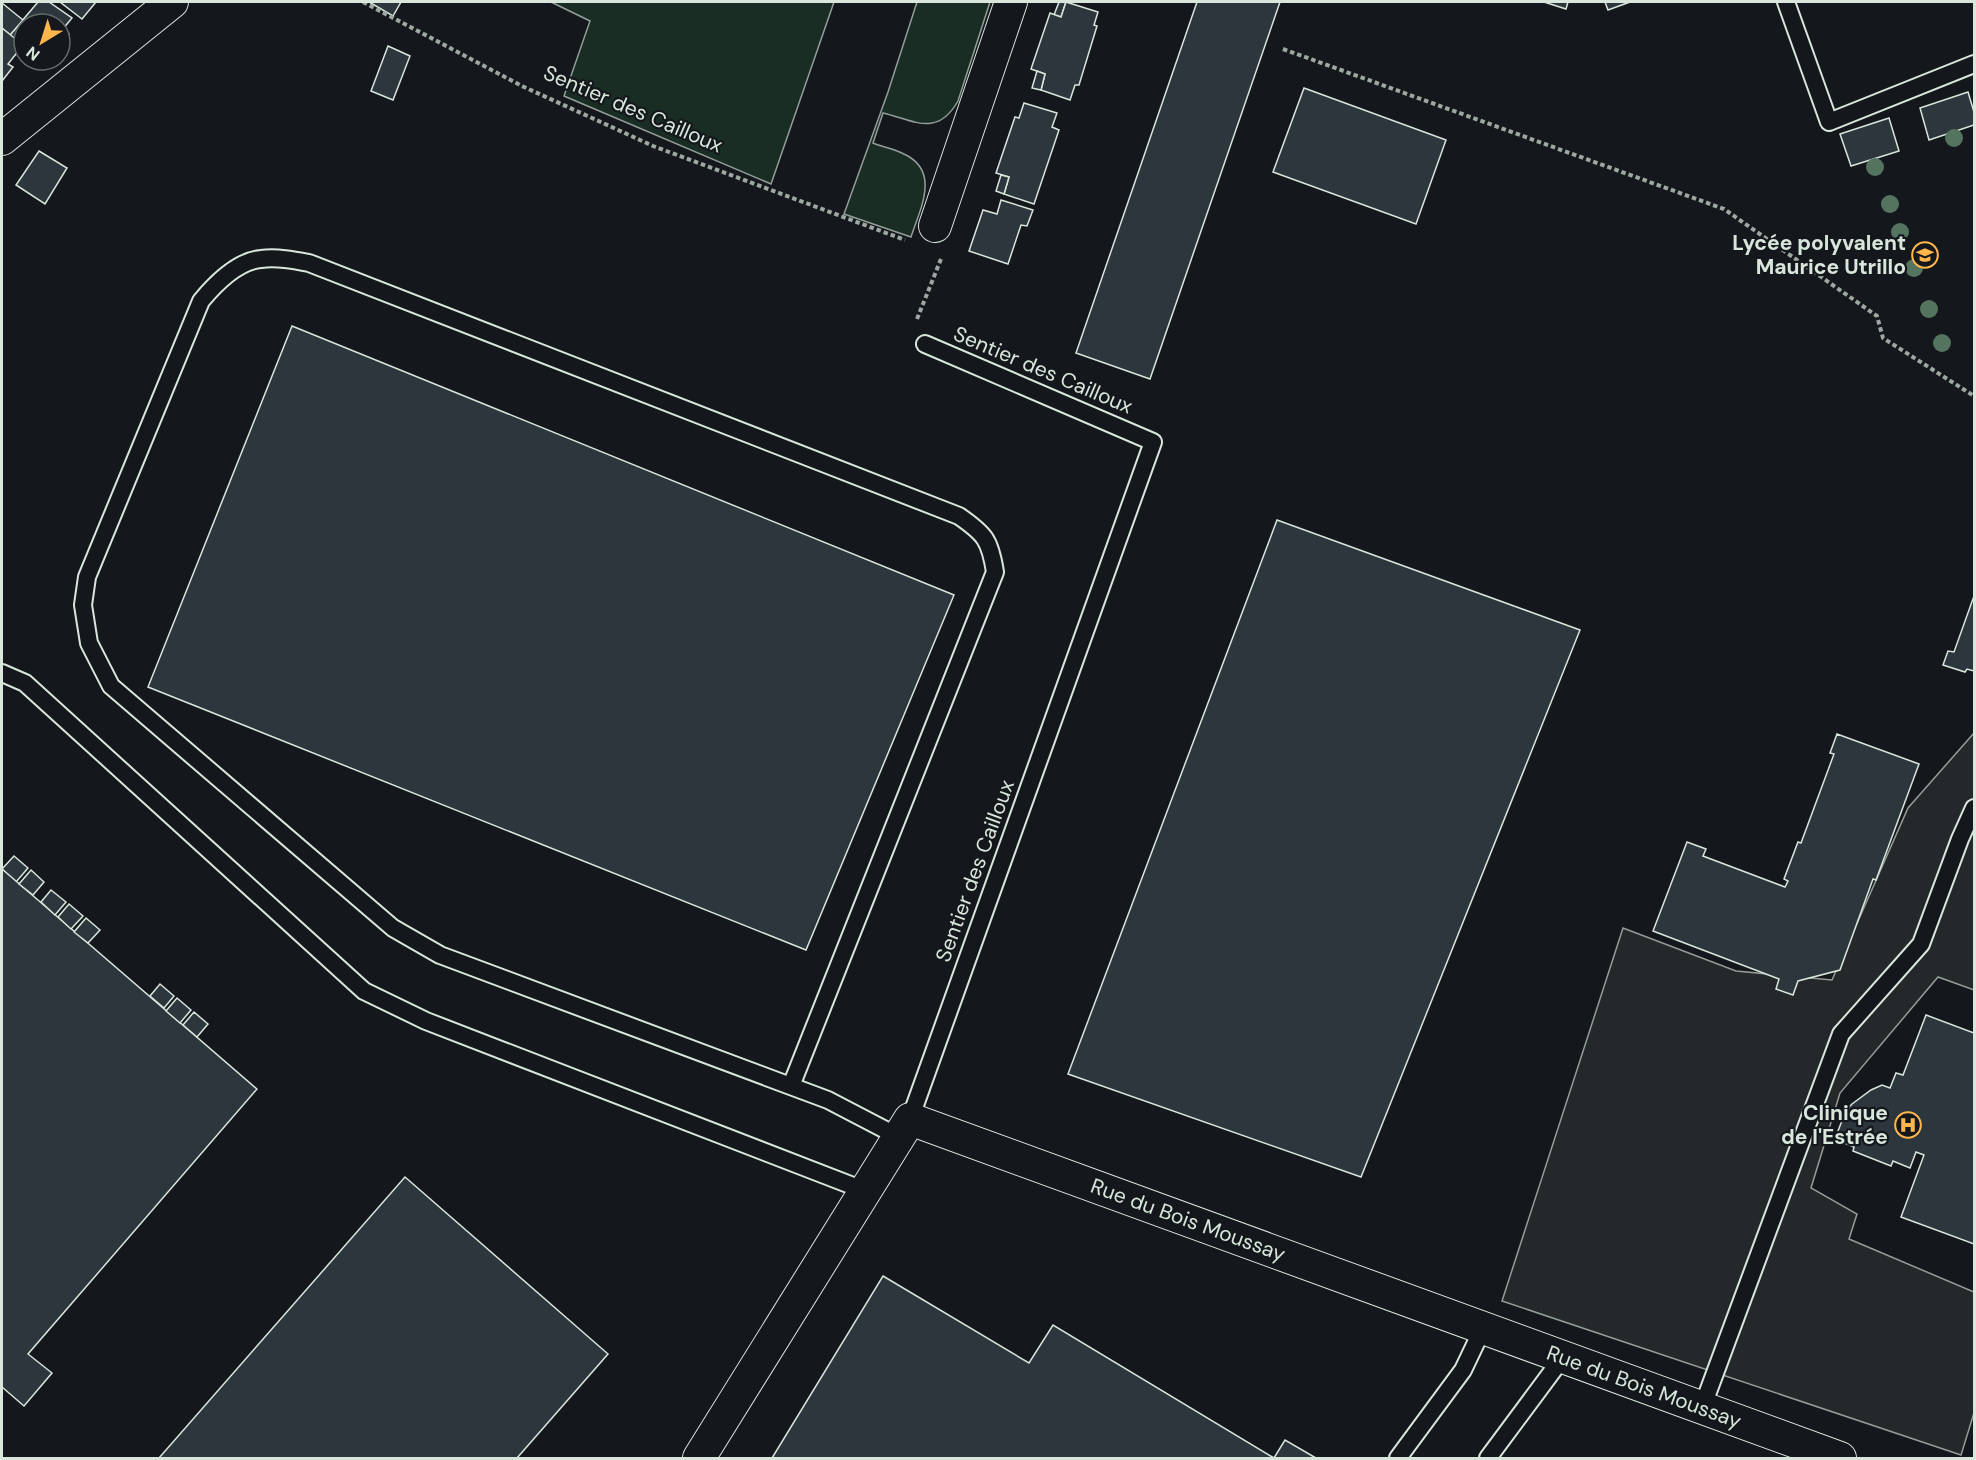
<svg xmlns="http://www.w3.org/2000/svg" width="1976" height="1460" font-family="'DM Sans',sans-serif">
<rect width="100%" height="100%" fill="#14181c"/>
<!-- green -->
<g fill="#1a2d24" stroke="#939e99" stroke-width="1.5">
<path d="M551,2H834L771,184L564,96L590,21Z"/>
<path d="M917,2H990L958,101C937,138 913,120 883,113L873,143C883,147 894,149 904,154C941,171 920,209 911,237L844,214L888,92Z"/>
</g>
<!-- parking -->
<path fill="#24282b" stroke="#939e99" stroke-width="1.5" d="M1974,733V990L1938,977L1840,1093L1811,1188L1857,1214L1849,1239L1974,1292V1413L1961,1455L1502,1301L1623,928L1736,971L1832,980L1908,808Z"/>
<!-- building -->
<g fill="#2c363c" stroke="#d8e6dc" stroke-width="1.5">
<path d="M38,2H49L72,18L63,29L69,34L60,43V24H24V46L10,35Z"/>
<path d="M60,2H96L82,19Z"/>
<path d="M369,2H401L393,16Z"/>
<path d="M1059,2H1066L1061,17L1054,15Z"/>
<path d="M1066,2L1098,12L1094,25L1097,26L1079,85H1075L1070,100L1041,90L1045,74L1031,69L1050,13L1061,17Z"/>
<path d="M1197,2H1280L1150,379L1076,353Z"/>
<path d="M1544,2H1568L1566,9Z"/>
<path d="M1605,2H1630L1608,10Z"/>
<path d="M2,3L23,20L10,35L2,28Z"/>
<path d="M2,28L23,45L8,64L13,67L2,81Z"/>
<path d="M388,46L410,56L393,100L371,91Z"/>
<path d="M1037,71L1045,74L1041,90L1032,88Z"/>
<path d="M1304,88L1446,140L1416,224L1273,172Z"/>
<path d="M1968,92L1974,112V125L1929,140L1920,108Z"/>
<path d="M1024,103L1057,113L1052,127L1059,130L1034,204L1004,194L1009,177L996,173L1015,117L1019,118Z"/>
<path d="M1889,118L1899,151L1851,166L1840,134Z"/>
<path d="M39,151L67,168L45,204L16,185Z"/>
<path d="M1001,175L1009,177L1004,194L996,191Z"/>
<path d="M1001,200L1033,210L1027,226L1021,225L1008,264L969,251L983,210L997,214Z"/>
<path d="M292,326L954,595L806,950L148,687Z"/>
<path d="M1277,520L1580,630L1361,1177L1068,1074Z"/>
<path d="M1974,596V671L1967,669L1965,672L1943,665L1948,651L1954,652Z"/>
<path d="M1837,734L1919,764L1876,880L1873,879L1840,970L1798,981L1793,995L1776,989L1779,979L1653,931L1687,842L1706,849L1703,856L1785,887L1788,881L1784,879L1798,842L1801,843L1834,754L1830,753Z"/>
<path d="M14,856L28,868L16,882L2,869Z"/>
<path d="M2,869L257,1089L28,1354L52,1373L24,1406L2,1387Z"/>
<path d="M31,870L44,882L33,895L19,884Z"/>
<path d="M51,890L66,902L55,915L41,902Z"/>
<path d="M69,904L83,916L71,929L58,917Z"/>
<path d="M86,918L100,930L88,943L74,932Z"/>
<path d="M160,984L174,996L164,1008L150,996Z"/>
<path d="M177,998L191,1010L180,1023L166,1011Z"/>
<path d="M194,1012L208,1024L197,1037L183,1025Z"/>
<path d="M1926,1015L1974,1033V1244L1901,1217L1924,1155L1916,1152L1910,1168L1893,1161L1891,1166L1853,1151L1854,1147L1835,1139L1846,1110L1852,1104L1871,1090L1882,1085L1890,1088L1896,1073L1903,1075Z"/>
<path d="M405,1177L608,1354L517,1458H159Z"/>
<path d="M883,1276L1029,1363L1053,1325L1274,1458L1285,1440L1316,1458H772Z"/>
</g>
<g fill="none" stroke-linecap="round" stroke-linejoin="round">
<!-- lane casing -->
<g stroke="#d8e6dc" stroke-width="20">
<g id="lane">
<path d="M1786,2L1829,122L1974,64"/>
<path d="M2,673L25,683L364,991L426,1021L866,1191"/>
<path d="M791,1086L995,572C990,540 985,534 959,516L309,263C293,260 277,257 261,259C238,261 215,284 201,301L87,577L83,605L89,643L111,686L393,928L440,955L828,1100L899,1137"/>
<path d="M910,1119L1153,442L925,344"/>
<path d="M1702,1408L1841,1034L1921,944L1960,839L1974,808"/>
<path d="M1398,1458L1463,1370L1483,1328"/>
<path d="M1488,1458L1563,1357"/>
</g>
</g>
<!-- street casing -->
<g stroke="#d8e6dc" stroke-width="34">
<g id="street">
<path d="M2,139L172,2"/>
<path d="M935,226L1011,2"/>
<path d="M699,1458L910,1119L1840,1458"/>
</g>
</g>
<!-- path -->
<g stroke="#9da8a2" stroke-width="4" stroke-dasharray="4.5 3" stroke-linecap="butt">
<path d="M363,2L522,86L653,146L905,240"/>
<path d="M1283,49L1724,209L1877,316L1883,338L1974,396"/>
<path d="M917,319L941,259"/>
</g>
<!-- lane -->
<use href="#lane" stroke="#14181c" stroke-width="16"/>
<!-- street -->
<use href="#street" stroke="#14181c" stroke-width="32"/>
</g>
<!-- trees -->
<g fill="#55745f">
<circle cx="1954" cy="138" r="9"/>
<circle cx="1875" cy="167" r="9"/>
<circle cx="1890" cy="204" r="9"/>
<circle cx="1900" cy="232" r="9"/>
<circle cx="1914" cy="268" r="9"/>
<circle cx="1929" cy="309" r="9"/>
<circle cx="1942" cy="343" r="9"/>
</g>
<!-- icons -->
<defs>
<g id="school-ring" transform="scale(1.35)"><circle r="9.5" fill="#14181c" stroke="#ffb74d" stroke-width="1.5"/><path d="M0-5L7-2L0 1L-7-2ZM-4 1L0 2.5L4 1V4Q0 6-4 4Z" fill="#ffb74d"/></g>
<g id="hospital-ring" transform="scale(1.35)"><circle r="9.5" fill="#14181c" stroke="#ffb74d" stroke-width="1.5"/><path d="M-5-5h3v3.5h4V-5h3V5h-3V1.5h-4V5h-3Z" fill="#ffb74d"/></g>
</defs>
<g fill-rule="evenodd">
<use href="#school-ring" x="1925" y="255"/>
<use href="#hospital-ring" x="1908" y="1125"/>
</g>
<g text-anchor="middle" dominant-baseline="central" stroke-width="4.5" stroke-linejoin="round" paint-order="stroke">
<!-- street labels -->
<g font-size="21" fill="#d8e6dc" stroke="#14181c">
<text transform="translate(633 109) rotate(23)">Sentier des Cailloux</text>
<text transform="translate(1043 370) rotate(23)">Sentier des Cailloux</text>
<text transform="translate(975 871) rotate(-70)">Sentier des Cailloux</text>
<text transform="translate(1188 1220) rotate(20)">Rue du Bois Moussay</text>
<text transform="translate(1644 1387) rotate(20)">Rue du Bois Moussay</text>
</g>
<!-- poi labels -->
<g font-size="21" font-weight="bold" fill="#d8e6dc" stroke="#14181c" text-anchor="end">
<text x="1906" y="243">Lycée polyvalent<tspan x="1906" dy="24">Maurice Utrillo</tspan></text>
<text x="1888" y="1113">Clinique<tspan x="1888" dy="24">de l'Estrée</tspan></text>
</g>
</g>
<!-- border -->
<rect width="1976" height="1460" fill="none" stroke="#d8e6dc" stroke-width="6"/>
<!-- north arrow -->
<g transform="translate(42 42) rotate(218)"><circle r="28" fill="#14181c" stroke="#626a69" stroke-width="1.5"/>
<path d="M0-4.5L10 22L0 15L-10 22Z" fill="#ffb74d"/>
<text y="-9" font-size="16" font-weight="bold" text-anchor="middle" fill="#d8e6dc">N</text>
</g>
</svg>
